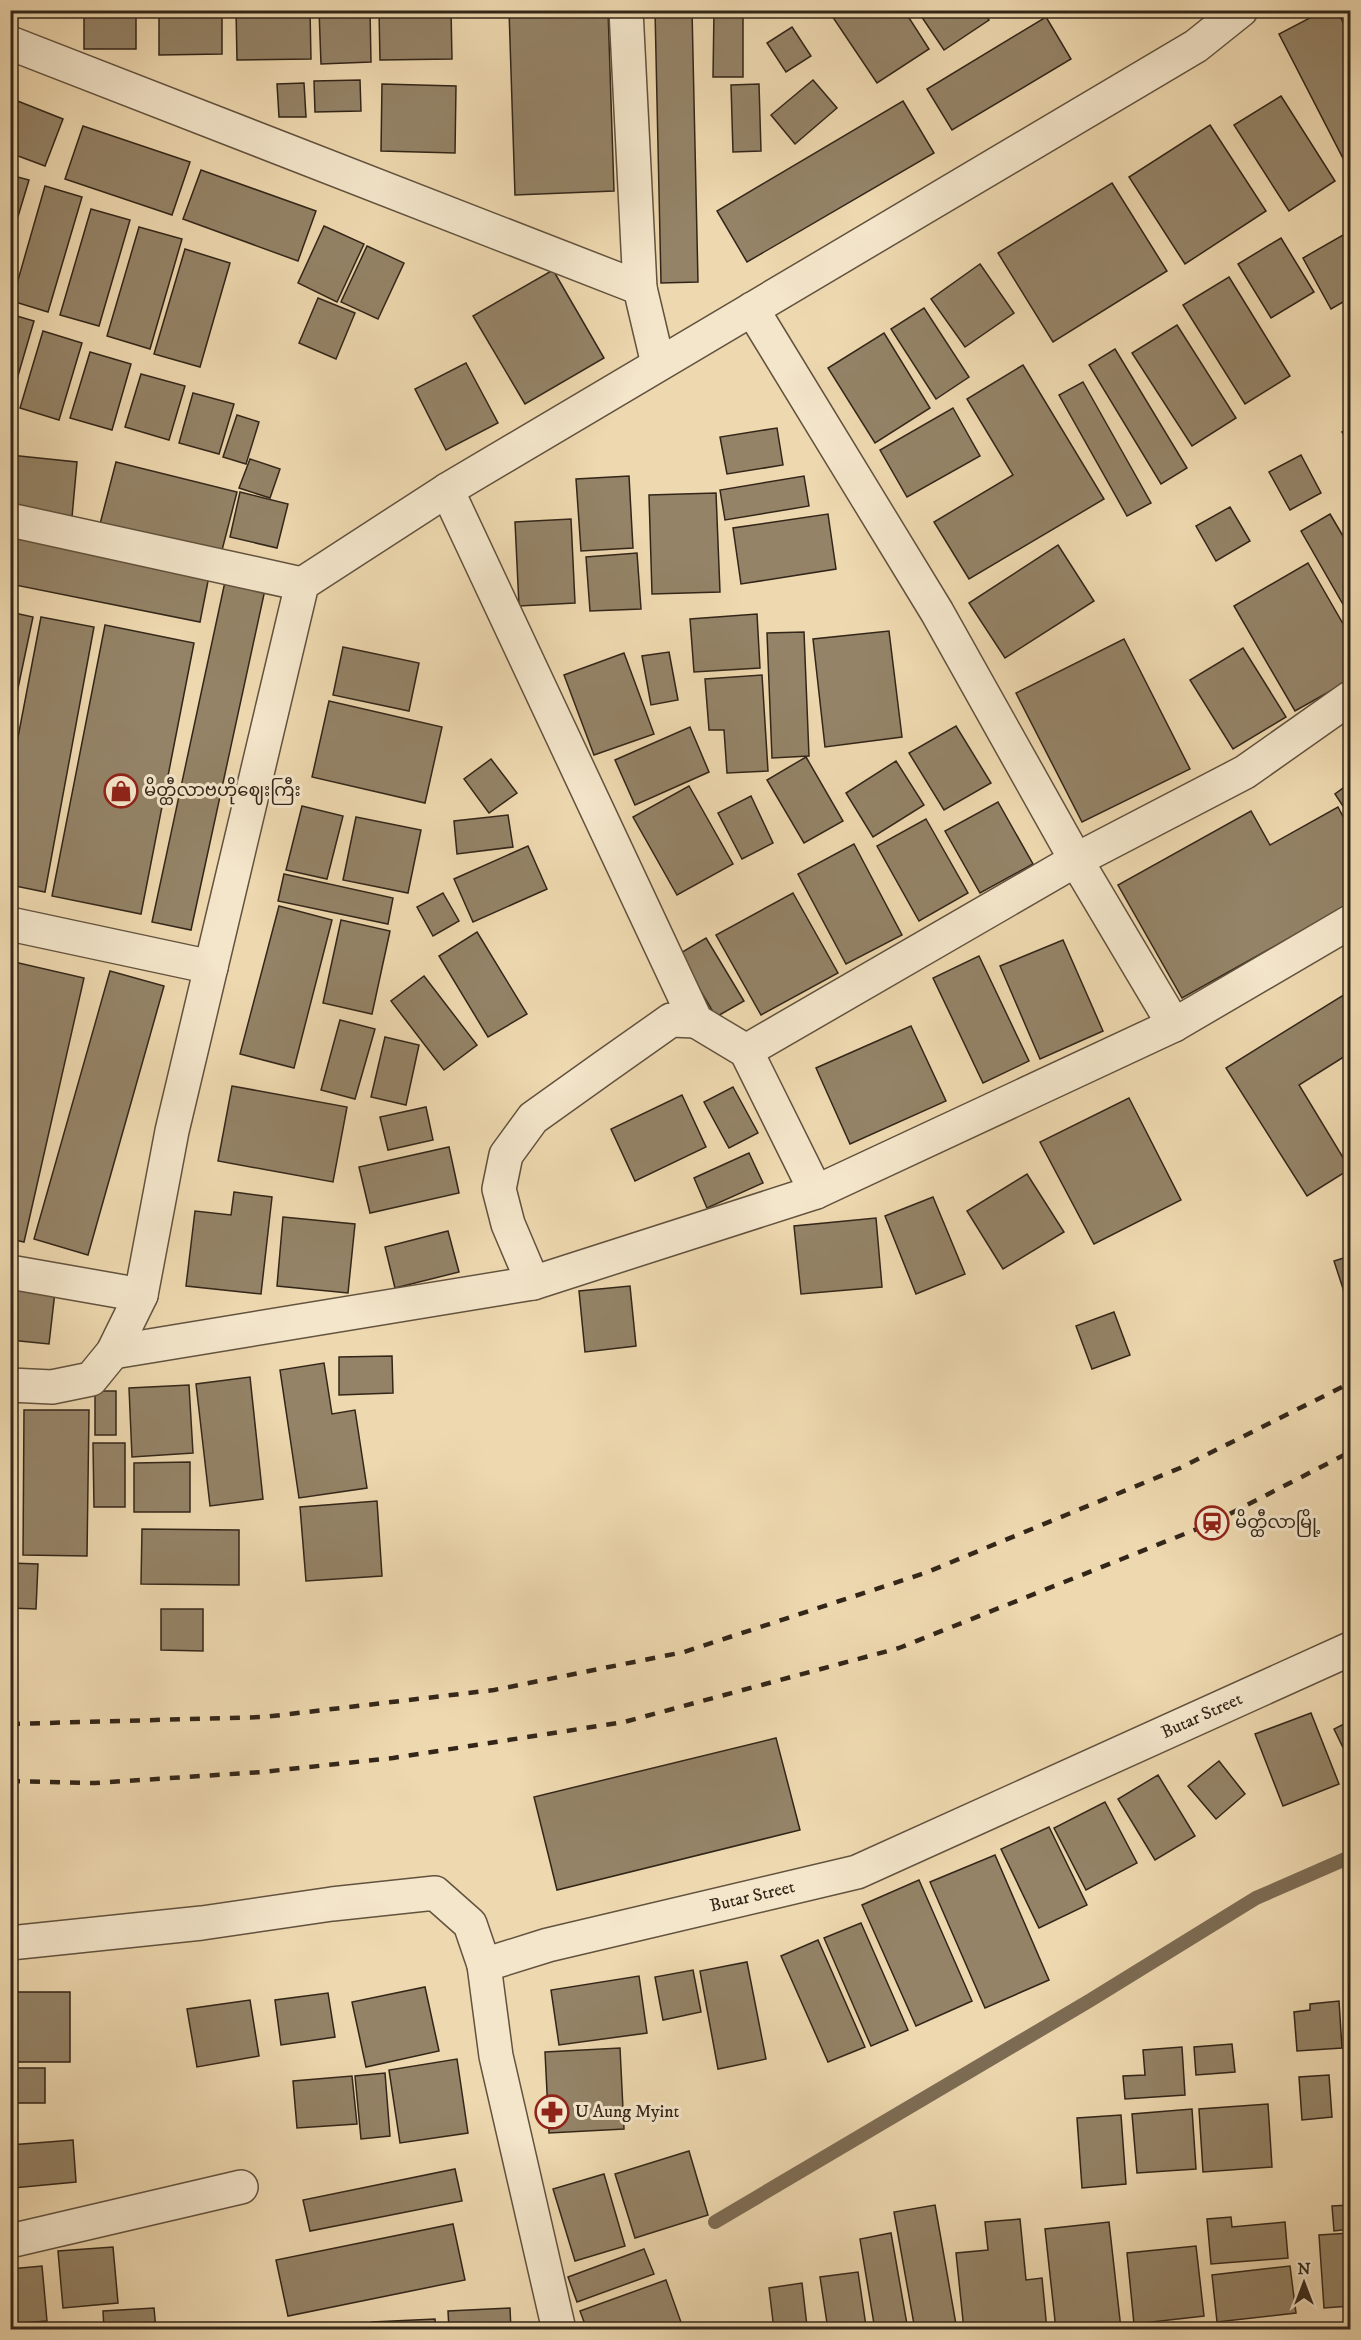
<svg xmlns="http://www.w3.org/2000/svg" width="1361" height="2340" font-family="'IM FELL DW Pica','Noto Sans Myanmar',serif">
<rect width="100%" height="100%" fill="#eed8af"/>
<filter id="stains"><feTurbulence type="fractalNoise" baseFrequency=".00333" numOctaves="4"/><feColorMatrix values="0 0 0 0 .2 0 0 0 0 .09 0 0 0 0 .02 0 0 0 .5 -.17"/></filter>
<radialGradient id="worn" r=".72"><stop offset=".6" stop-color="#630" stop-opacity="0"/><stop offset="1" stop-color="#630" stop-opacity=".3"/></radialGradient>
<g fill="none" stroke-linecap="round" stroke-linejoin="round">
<!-- stream -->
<path stroke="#7d6c54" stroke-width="14" d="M715,2222L1089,2001L1256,1898L1350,1857"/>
</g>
<!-- building -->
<g fill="#948367" stroke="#332619" stroke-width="1.5">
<rect x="84" y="10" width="52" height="39"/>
<path d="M159,10H222V54L159,55Z"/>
<path d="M236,10H310L311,59L237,60Z"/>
<path d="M319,10H370L371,62L321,64Z"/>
<path d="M379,10H451L452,59L380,60Z"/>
<path d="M509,10H608L614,191L515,195Z"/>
<path d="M655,10H692L698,282L661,283Z"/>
<path d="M714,10H743V77H713Z"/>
<path d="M828,10H904L929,49L877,83Z"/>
<path d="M917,10H983L989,20L944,50Z"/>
<path d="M1325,10H1337L1350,37V165L1347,166L1279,34Z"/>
<path d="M1046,17L1071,59L952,130L927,89Z"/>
<path d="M792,27L811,56L786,72L767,43Z"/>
<path d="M360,80L361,111L315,112L314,81Z"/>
<path d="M813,80L837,108L795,144L771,115Z"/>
<path d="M304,83L306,117H279L277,84Z"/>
<path d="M382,84L456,86L455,153L381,151Z"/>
<path d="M759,84L761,151L733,152L731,85Z"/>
<path d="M1281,96L1335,181L1289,211L1234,125Z"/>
<path d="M10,98L63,119L45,166L10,153Z"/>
<path d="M903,101L934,153L747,262L717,211Z"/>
<path d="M1210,125L1266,211L1185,264L1129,177Z"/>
<path d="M83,126L190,162L172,215L65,179Z"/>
<path d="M201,170L316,211L298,261L183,219Z"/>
<path d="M10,175L29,180L10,243Z"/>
<path d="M1112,183L1167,271L1053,342L998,253Z"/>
<path d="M45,186L82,197L48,312L12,301Z"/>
<path d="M91,209L130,220L99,326L60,315Z"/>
<path d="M324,226L364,244L337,302L298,283Z"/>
<path d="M139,227L182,239L150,349L107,336Z"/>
<path d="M1350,231V298L1331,309L1303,258Z"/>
<path d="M1281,238L1314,292L1271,318L1238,264Z"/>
<path d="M367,246L404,263L378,319L341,302Z"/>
<path d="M185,249L230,263L200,367L154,354Z"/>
<path d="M980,264L1014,313L965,347L931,299Z"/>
<path d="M553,270L604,358L525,404L473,316Z"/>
<path d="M1229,277L1290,376L1245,404L1183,305Z"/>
<path d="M318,298L355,313L336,359L299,343Z"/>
<path d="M924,308L969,377L936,399L891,329Z"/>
<path d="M10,314L34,321L10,403Z"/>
<path d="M1177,325L1236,418L1192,446L1132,353Z"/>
<path d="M43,331L82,343L59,420L20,408Z"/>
<path d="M884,333L930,408L875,443L828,368Z"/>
<path d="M1115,349L1187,468L1161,484L1089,365Z"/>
<path d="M90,352L131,364L112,430L70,418Z"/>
<path d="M466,363L498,423L446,450L415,389Z"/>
<path d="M1023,365L1104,499L969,579L934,522L1013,475L967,399Z"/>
<path d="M141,374L185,386L169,440L125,427Z"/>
<path d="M1083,382L1151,503L1127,516L1059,395Z"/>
<path d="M193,393L234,404L219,454L179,443Z"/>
<path d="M953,408L980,456L907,497L880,450Z"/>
<path d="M237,415L259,422L246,464L223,457Z"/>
<path d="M1350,426V445L1342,432Z"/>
<path d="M777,428L783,465L727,474L720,437Z"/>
<path d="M10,455L77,462L72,517L10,512Z"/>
<path d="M1301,455L1321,493L1290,510L1269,472Z"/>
<path d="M250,459L280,469L270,498L239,488Z"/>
<path d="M116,462L237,492L221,554L100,524Z"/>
<path d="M629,476L633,548L581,551L576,479Z"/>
<path d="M804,476L809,506L725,520L720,490Z"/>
<path d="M240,492L288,504L277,548L230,537Z"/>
<path d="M716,493L720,592L652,594L649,495Z"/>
<path d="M1230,507L1250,541L1216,561L1196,526Z"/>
<path d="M828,514L836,569L741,584L733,528Z"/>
<path d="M1330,514L1350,548V612L1348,613L1301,531Z"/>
<path d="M571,519L575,603L519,606L515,522Z"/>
<path d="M10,532L210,571L200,622L10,584Z"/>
<path d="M1058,545L1094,601L1005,658L969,603Z"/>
<path d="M637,553L641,609L590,611L586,557Z"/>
<path d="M1308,563L1350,636V680L1295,711L1234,606Z"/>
<path d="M226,577L266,585L191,930L152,922Z"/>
<path d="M10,612L33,617L10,726Z"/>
<path d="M757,614L760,668L694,672L690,619Z"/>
<path d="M41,617L94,627L45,892L10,885V779Z"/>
<path d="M105,625L194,643L141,914L52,896Z"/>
<path d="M889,631L902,737L825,747L813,639Z"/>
<path d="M804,632L809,756L772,758L767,633Z"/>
<path d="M1124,639L1190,769L1082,822L1016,693Z"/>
<path d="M343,647L419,663L409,711L333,695Z"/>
<path d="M1243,648L1286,717L1233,749L1190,680Z"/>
<path d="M669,652L678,700L651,705L642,656Z"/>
<path d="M624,653L654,734L594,755L564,675Z"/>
<path d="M762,675L768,771L727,773L724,730H709L705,679Z"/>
<path d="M329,701L442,727L425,803L312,777Z"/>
<path d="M956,726L991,783L944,810L909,753Z"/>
<path d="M690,727L709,772L635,805L615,760Z"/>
<path d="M806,757L843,821L804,843L767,780Z"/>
<path d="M491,759L517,793L489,813L464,779Z"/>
<path d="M896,761L924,805L873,837L846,793Z"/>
<path d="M1350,783V817L1335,794Z"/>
<path d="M689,786L733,864L677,895L633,817Z"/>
<path d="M751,796L773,843L742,859L718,813Z"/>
<path d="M998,802L1033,864L980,893L945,831Z"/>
<path d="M302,806L343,816L327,879L286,870Z"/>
<path d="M1338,807L1350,830V904L1182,998L1118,885L1251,811L1270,845Z"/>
<path d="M508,815L513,847L457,854L454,821Z"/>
<path d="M356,817L421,830L408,893L343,880Z"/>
<path d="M926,819L968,893L919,921L877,846Z"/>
<path d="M854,844L902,935L846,964L798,874Z"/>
<path d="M528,846L547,889L473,922L454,879Z"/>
<path d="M284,874L393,898L388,924L278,901Z"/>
<path d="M443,893L459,921L433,936L417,907Z"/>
<path d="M793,893L838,973L761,1015L716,935Z"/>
<path d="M279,906L332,920L294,1068L240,1054Z"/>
<path d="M341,920L390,931L372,1014L323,1003Z"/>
<path d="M477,932L527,1014L488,1037L439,956Z"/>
<path d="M706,938L744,1001L716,1017L679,954Z"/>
<path d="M1063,940L1103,1031L1040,1059L1000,966Z"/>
<path d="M979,956L1029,1061L983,1083L933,978Z"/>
<path d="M10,961L84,978L24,1242L10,1239Z"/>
<path d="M110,971L164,986L88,1255L34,1239Z"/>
<path d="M424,976L477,1045L444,1070L391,1001Z"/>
<path d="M1350,991V1053L1299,1085L1350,1169L1307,1196L1226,1068Z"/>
<path d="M340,1020L375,1029L355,1099L321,1090Z"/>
<path d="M911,1026L946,1101L850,1144L816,1068Z"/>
<path d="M385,1037L419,1045L406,1105L371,1097Z"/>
<path d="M232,1086L347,1107L333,1182L218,1161Z"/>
<path d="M733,1087L758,1133L729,1148L704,1102Z"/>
<path d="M682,1095L706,1147L635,1181L611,1129Z"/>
<path d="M1129,1098L1181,1200L1094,1244L1040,1142Z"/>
<path d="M426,1107L433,1140L388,1150L380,1117Z"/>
<path d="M449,1147L459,1193L370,1213L359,1167Z"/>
<path d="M749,1153L763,1183L707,1208L694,1178Z"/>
<path d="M1027,1174L1064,1232L1003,1269L967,1211Z"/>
<path d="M234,1192L272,1197L261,1294L186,1286L195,1211L231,1215Z"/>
<path d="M933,1197L965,1274L916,1294L885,1216Z"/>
<path d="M283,1217L355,1224L348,1293L277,1286Z"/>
<path d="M876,1218L882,1287L801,1294L794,1226Z"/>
<path d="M448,1231L459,1272L395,1288L385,1247Z"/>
<path d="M1350,1256V1310L1334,1261Z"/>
<path d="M10,1277L56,1283L49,1344L10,1340Z"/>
<path d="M630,1286L636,1346L585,1352L579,1291Z"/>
<path d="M1114,1312L1130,1355L1092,1369L1076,1326Z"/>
<path d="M392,1356L393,1393L339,1395V1357Z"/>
<path d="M324,1363L332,1414L355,1410L367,1488L299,1498L280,1370Z"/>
<path d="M250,1377L263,1499L210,1506L196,1384Z"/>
<path d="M189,1385L193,1453L132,1457L129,1388Z"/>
<rect x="95" y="1391" width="21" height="44"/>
<rect x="10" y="1407" width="6" height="95"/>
<path d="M24,1410H89L87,1556L23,1555Z"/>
<path d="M93,1443H125V1507H94Z"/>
<path d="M190,1462V1512H134V1463Z"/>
<path d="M377,1501L382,1576L306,1581L300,1507Z"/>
<path d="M142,1529L239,1530V1585L141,1584Z"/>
<path d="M10,1563L38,1564L36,1609L10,1608Z"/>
<path d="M161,1609H203V1651L161,1650Z"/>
<rect x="10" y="1634" width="4" height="47"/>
<path d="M1311,1713L1339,1784L1283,1806L1255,1734Z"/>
<path d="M1350,1721V1762L1334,1729Z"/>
<path d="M776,1738L800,1830L557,1890L534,1797Z"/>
<path d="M1219,1761L1245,1794L1216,1819L1188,1786Z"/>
<path d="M1158,1775L1195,1836L1155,1860L1118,1799Z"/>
<path d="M1105,1802L1137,1863L1086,1890L1054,1828Z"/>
<path d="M1049,1827L1087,1905L1039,1928L1001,1849Z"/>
<path d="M995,1855L1049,1980L985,2008L930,1882Z"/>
<path d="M919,1880L972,2001L916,2026L862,1905Z"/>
<path d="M861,1923L908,2030L871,2046L824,1938Z"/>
<path d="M818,1940L865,2047L828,2062L781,1956Z"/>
<path d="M747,1962L766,2059L718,2069L700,1971Z"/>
<path d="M693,1970L701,2012L663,2020L655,1977Z"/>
<path d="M639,1976L647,2033L559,2045L551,1990Z"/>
<path d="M425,1987L439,2051L366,2067L352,2002Z"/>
<rect x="10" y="1992" width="60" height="70"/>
<path d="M328,1993L335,2037L281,2045L275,2000Z"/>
<path d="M250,2000L259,2056L197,2067L187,2009Z"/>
<path d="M1339,2001L1342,2048L1297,2051L1294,2012L1310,2010V2004Z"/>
<path d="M1232,2044L1235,2072L1196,2075L1194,2047Z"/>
<path d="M1182,2047L1185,2095L1125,2099L1123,2076L1145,2075L1143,2050Z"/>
<path d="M620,2048L624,2129L549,2133L545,2052Z"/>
<path d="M457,2059L468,2133L400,2143L389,2070Z"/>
<rect x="11" y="2068" width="34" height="35"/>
<path d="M385,2073L390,2136L361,2139L355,2076Z"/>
<path d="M1329,2075L1332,2117L1302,2120L1299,2077Z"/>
<path d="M352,2076L357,2124L297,2128L293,2081Z"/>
<path d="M1268,2104L1272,2167L1203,2172L1199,2109Z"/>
<path d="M1192,2109L1196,2169L1137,2173L1132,2114Z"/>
<path d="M1121,2115L1126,2184L1082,2188L1077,2118Z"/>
<path d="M73,2140L76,2182L13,2188L10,2145Z"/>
<path d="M689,2151L708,2215L635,2238L615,2174Z"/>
<path d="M455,2169L462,2201L310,2231L303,2200Z"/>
<path d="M604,2174L625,2246L575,2261L553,2189Z"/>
<path d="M935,2205L957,2330H915L894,2212Z"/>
<path d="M1350,2205V2229L1334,2231L1332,2206Z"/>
<path d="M1231,2217L1232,2227L1285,2222L1288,2258L1211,2264L1207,2219Z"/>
<path d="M1020,2219L1026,2280L1042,2278L1047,2330H964L956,2253L988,2250L985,2222Z"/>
<path d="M1109,2222L1121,2329L1056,2330L1045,2229Z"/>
<path d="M453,2224L465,2280L288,2316L276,2260Z"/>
<path d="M891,2233L908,2330H875L860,2239Z"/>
<path d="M1350,2233V2306L1324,2308L1319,2235Z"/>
<path d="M1196,2246L1204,2316L1134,2324L1127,2253Z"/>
<path d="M113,2247L118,2303L63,2308L58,2251Z"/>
<path d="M644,2249L654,2274L577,2302L568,2277Z"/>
<path d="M42,2266L47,2321L10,2324V2269Z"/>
<path d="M1290,2266L1296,2313L1217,2322L1212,2275Z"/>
<path d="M858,2272L866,2326L828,2330L820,2277Z"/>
<path d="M666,2280L682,2325L671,2330H587L580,2311Z"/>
<path d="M802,2283L807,2326L774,2330L769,2288Z"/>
<path d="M154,2308L156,2330H104L103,2311Z"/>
<path d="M510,2308L511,2330H449L448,2311Z"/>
<path d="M435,2319L436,2330H373L372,2322Z"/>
</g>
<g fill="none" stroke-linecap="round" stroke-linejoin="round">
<!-- minor casing -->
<g stroke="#62523e" stroke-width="36">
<g id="minor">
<path d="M626,10L640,288"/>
<path d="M10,43L640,288L658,364"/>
<path d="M752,309L937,612L1076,860L1174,1025"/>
<path d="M447,490L696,1021L746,1051L816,1192"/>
<path d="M10,520L302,584"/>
<path d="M10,924L211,967"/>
<path d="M746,1051L1076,860L1245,772L1350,698"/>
<path d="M10,1272L141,1295"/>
<path d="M533,1283L508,1224L499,1189L506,1155L533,1118L603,1068L671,1020L696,1021"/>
<path d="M113,1352L533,1283L816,1192L1174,1025L1350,922"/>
<path d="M10,1385L52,1387L91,1379L113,1352L141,1295L172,1131L302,584L447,490L1196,46L1241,10"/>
<path d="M10,1943L202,1923L332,1904L435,1893L470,1924L484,1965"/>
<path d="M10,2241L241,2187"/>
<path id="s1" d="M559,2330L496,2056L484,1965L548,1945L857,1872L1350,1649"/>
</g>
</g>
<!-- minor -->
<use href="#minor" stroke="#f4e6cb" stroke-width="33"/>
<!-- rail -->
<g stroke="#332619" stroke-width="4.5" stroke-dasharray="10 10" stroke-linecap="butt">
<path d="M10,1724L264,1717L494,1690L684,1652L925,1573L1180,1468L1350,1383"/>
<path d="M10,1781L95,1783L262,1772L393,1758L624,1722L899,1648L1212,1523L1350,1452"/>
</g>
</g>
<!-- icons -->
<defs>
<g id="shop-ring" transform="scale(1.725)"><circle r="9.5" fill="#f4e6cb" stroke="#8f2418" stroke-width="1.5"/><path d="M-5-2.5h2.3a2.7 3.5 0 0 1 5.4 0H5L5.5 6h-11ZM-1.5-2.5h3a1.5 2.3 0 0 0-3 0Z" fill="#8f2418"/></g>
<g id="station-ring" transform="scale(1.725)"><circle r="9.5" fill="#f4e6cb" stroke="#8f2418" stroke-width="1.5"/><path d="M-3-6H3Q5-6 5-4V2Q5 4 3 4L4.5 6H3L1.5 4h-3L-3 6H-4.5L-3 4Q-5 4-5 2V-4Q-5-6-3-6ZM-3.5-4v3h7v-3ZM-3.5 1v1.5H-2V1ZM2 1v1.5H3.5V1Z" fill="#8f2418"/></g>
<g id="pharmacy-ring" transform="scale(1.725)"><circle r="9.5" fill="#f4e6cb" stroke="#8f2418" stroke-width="1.5"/><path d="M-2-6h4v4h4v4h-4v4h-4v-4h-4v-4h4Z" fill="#8f2418"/></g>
</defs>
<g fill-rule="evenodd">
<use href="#shop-ring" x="121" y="791"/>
<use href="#station-ring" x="1212" y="1523"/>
<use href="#pharmacy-ring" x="552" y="2112"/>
</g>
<g text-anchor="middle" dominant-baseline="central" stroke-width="6" stroke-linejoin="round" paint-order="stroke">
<!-- poi labels -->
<g font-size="18" fill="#332619" stroke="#f4e6cb" text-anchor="start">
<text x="144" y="791">မိတ္ထီလာဗဟိုဈေးကြီး</text>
<text x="1235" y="1523">မိတ္ထီလာမြို့</text>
<text x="575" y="2112">U Aung Myint</text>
</g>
<!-- street labels -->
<g font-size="18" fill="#332619" stroke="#f4e6cb">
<text stroke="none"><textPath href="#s1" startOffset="1136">Butar Street</textPath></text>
<text stroke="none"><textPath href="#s1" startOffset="650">Butar Street</textPath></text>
</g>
</g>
<!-- margin -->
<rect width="1361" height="2340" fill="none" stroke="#eed8af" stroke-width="36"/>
<rect x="12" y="12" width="1337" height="2316" fill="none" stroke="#332619" stroke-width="3"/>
<rect x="18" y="18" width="1325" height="2304" fill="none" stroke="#332619" stroke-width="1.5"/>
<!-- north arrow -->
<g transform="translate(1304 2283)" stroke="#f4e6cb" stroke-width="4.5" paint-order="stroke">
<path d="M0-4.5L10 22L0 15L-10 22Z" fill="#332619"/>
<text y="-9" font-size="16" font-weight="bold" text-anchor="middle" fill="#332619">N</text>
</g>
<rect width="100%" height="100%" filter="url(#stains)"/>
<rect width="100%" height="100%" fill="url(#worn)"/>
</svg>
